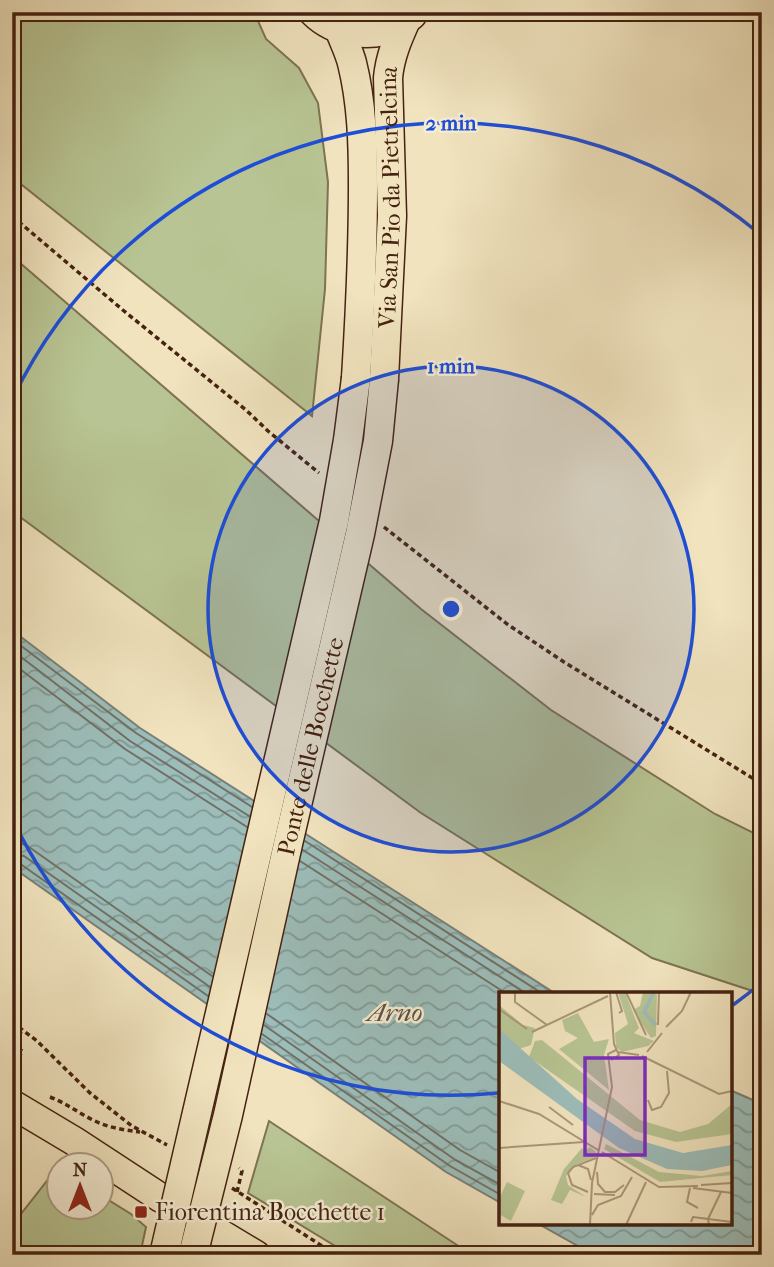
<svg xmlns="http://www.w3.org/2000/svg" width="774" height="1267" font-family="'IM FELL French Canon',serif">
<defs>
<pattern id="water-waves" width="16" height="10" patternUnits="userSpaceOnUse" patternTransform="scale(1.75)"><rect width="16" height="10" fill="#9cbdb9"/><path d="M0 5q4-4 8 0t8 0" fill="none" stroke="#819995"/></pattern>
</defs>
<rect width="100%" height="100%" fill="#f0e3be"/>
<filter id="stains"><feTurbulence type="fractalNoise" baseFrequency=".00286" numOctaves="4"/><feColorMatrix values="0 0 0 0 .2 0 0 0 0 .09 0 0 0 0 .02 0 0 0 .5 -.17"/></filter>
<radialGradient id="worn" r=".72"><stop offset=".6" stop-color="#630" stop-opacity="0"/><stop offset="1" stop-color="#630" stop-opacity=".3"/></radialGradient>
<!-- grass -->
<g fill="#b8c493" stroke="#7e7352" stroke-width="2">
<path d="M12,12H254L266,39L299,68L318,103L328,182L325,289L312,416L12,177Z"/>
<path d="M12,256L421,609L551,710L715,814L762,837V994L652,958L421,813L12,511Z"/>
<path d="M269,1121L472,1255H350L248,1193Z"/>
<path d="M57,1168L59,1170L60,1208H102V1196L131,1214L146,1227L140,1255H12V1219H17Z"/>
</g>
<!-- water -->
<g fill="url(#water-waves)" stroke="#797f76" stroke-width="2">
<path d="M12,630L140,728L556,994H501V1203L446,1172L12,867Z"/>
<path d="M730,1090L762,1104V1255H594L537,1223H730Z"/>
</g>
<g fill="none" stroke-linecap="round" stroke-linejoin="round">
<!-- shore -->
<g stroke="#707065" stroke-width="2">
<path d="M12,639L136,733L252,807"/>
<path d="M12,650L130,741L249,816"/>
<path d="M12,663L125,749L247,827"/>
<path d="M305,841L543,994"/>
<path d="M12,843H21L29,847L212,976"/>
<path d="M303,850L527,994"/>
<path d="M12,853L24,856L210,987"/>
<path d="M300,861L507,994"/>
<path d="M12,862L19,863L208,996"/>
<path d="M267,1014L460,1150L501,1173"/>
<path d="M264,1025L454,1159L501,1185"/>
<path d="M262,1034L450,1166L501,1195"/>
</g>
<!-- major casing -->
<g stroke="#452211" stroke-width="31">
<g id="major">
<path d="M313,12C334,33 371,40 398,25C403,22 408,18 412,15"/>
<path d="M339,28C343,40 349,51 352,63C362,103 363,144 363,185C363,250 360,314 356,378"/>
<path id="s1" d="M384,379L392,216L388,78C390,56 398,38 407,18"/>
<path d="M12,1104L74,1141L161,1198"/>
<path d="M216,1231L256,1255"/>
</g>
</g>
<!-- path -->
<g stroke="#452211" stroke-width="3.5" stroke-dasharray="5 3.5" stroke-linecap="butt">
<path d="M12,216L124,311L246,410L268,431L319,473"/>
<path d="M384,527L507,624L564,662L762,784"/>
<path d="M12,1022L37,1041L90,1093L132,1126L167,1145"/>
<path d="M12,1041L23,1030"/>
<path d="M12,1042L23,1052L12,1062"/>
<path d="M50,1097C66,1103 80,1114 95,1121C109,1128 125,1130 140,1132"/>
<path d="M232,1188L336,1255"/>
<path d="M237,1192L242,1171L239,1168"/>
</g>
<!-- major -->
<use href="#major" stroke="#f0e3be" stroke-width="28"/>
<!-- major-bridge casing -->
<g stroke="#452211" stroke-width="31" stroke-linecap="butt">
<g id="major-bridge">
<path d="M164,1255L334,521L348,440L356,378"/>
<path id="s2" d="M193,1255L228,1115L288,844L360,534L378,441L384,379"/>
</g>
</g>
<!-- major-bridge -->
<use href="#major-bridge" stroke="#f0e3be" stroke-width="28"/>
</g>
<!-- distance rings -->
<circle cx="451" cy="609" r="243" fill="#1d4ed8" fill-opacity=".12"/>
<g fill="none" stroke="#1d4ed8" stroke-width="3.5">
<circle cx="451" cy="609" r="243"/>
<path d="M760 984A486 486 0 0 1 733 1005M498 1093A486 486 0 0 1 12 818M12 400A486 486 0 0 1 760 234"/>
</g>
<!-- markers -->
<rect fill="#8f2418" stroke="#f5edd5" stroke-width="2.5" x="134" y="1205" width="14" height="14" rx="3.5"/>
<g text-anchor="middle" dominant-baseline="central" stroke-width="5" stroke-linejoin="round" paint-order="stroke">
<!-- street labels -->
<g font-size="24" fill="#452211" stroke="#f5edd5">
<text stroke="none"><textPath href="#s1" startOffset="182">Via San Pio da Pietrelcina</textPath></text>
<text stroke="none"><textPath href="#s2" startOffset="522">Ponte delle Bocchette</textPath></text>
</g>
<!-- poi labels -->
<g font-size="24" fill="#452211" stroke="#f5edd5" text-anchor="start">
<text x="155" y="1212">Fiorentina Bocchette 1</text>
</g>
<!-- water labels -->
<g font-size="26" font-style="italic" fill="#5f5043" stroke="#f5edd5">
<text x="395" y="1012">Arno</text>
</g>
</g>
<!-- overview -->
<g transform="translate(499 992)">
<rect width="233" height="233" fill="#f0e3be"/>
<path d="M119,0H126L140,36L135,41L155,49L149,54L123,60L117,55L116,41L129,32ZM144,0H158L157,44L152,46L134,18L141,14ZM79,21L95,50L110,47L105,63L110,98L60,57L79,46L66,39L63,28ZM43,48L141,128L181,140L209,132L233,112V142L177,150L136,139L30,65L36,49ZM107,152L160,180L203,184L233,179V183L161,190L105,157ZM91,155L97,160L96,165L78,172L67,184L69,193L87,205L71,198L63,212L52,208L65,177L83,156L86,159ZM8,190L26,199L12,229L0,222V207Z" fill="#b8c493"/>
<path d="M0,13L24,33L36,36L32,53L20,57L0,37Z" fill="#b8c493"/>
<path d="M0,37L78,107L136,147L184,161L233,153V173L203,179L168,177L120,156L0,69Z" fill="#9cbdb9"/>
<path fill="none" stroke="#9cbdb9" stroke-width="3.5" d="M155,0L145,20L157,33"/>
<path fill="none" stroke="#ac9679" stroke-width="2" d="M16,0V10L48,33M111,0L115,52L120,63L112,68M117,0L123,19L120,21M127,0L147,43M0,17L28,37M159,33L160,0M167,35L183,19L192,0M33,40L109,4M119,60L140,63M148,60L163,41M143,64L220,102L233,99M149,108L153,118L162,115L170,101L168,79M0,109L40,122L99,158M50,115L74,133M0,156L85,150M103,160L160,195L199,194M79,173L89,177L92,188M98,180L99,192L106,200H116L125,193M202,193L233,191M191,196L188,210L199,216M194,196L233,201M89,200L73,193L69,181L74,175L97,166M222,200L209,227L233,230M95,202L116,203M93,223L99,213L122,204L133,185M192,230L194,225L209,227L210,233M91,233L93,191L113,95L109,62L117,58M127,233L147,190"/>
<path fill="#7b2cbf" fill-opacity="0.15" stroke="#7b2cbf" stroke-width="3.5" d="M86,66H146V163H86Z"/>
<rect width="233" height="233" fill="none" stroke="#452211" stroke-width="3.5"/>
</g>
<circle cx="451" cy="609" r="10" fill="#1d4ed8" stroke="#f5edd5" stroke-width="3.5"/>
<g font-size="21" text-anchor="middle" font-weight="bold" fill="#1d4ed8" stroke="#f5edd5" stroke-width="5" stroke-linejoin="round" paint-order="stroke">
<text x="451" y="130">2 min</text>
<text x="451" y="373">1 min</text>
</g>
<!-- margin -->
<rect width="774" height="1267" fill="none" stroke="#f0e3be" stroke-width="42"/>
<rect x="14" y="14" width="746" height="1239" fill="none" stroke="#452211" stroke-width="3.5"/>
<rect x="21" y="21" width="732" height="1225" fill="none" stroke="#452211" stroke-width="2"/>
<!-- north arrow -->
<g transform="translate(80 1186)"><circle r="33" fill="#f5edd5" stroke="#af9c87" stroke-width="2"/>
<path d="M0-5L12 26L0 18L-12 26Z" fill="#8f2418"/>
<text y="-10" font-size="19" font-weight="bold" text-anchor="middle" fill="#452211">N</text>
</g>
<rect width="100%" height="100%" filter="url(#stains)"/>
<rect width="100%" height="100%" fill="url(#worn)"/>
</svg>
